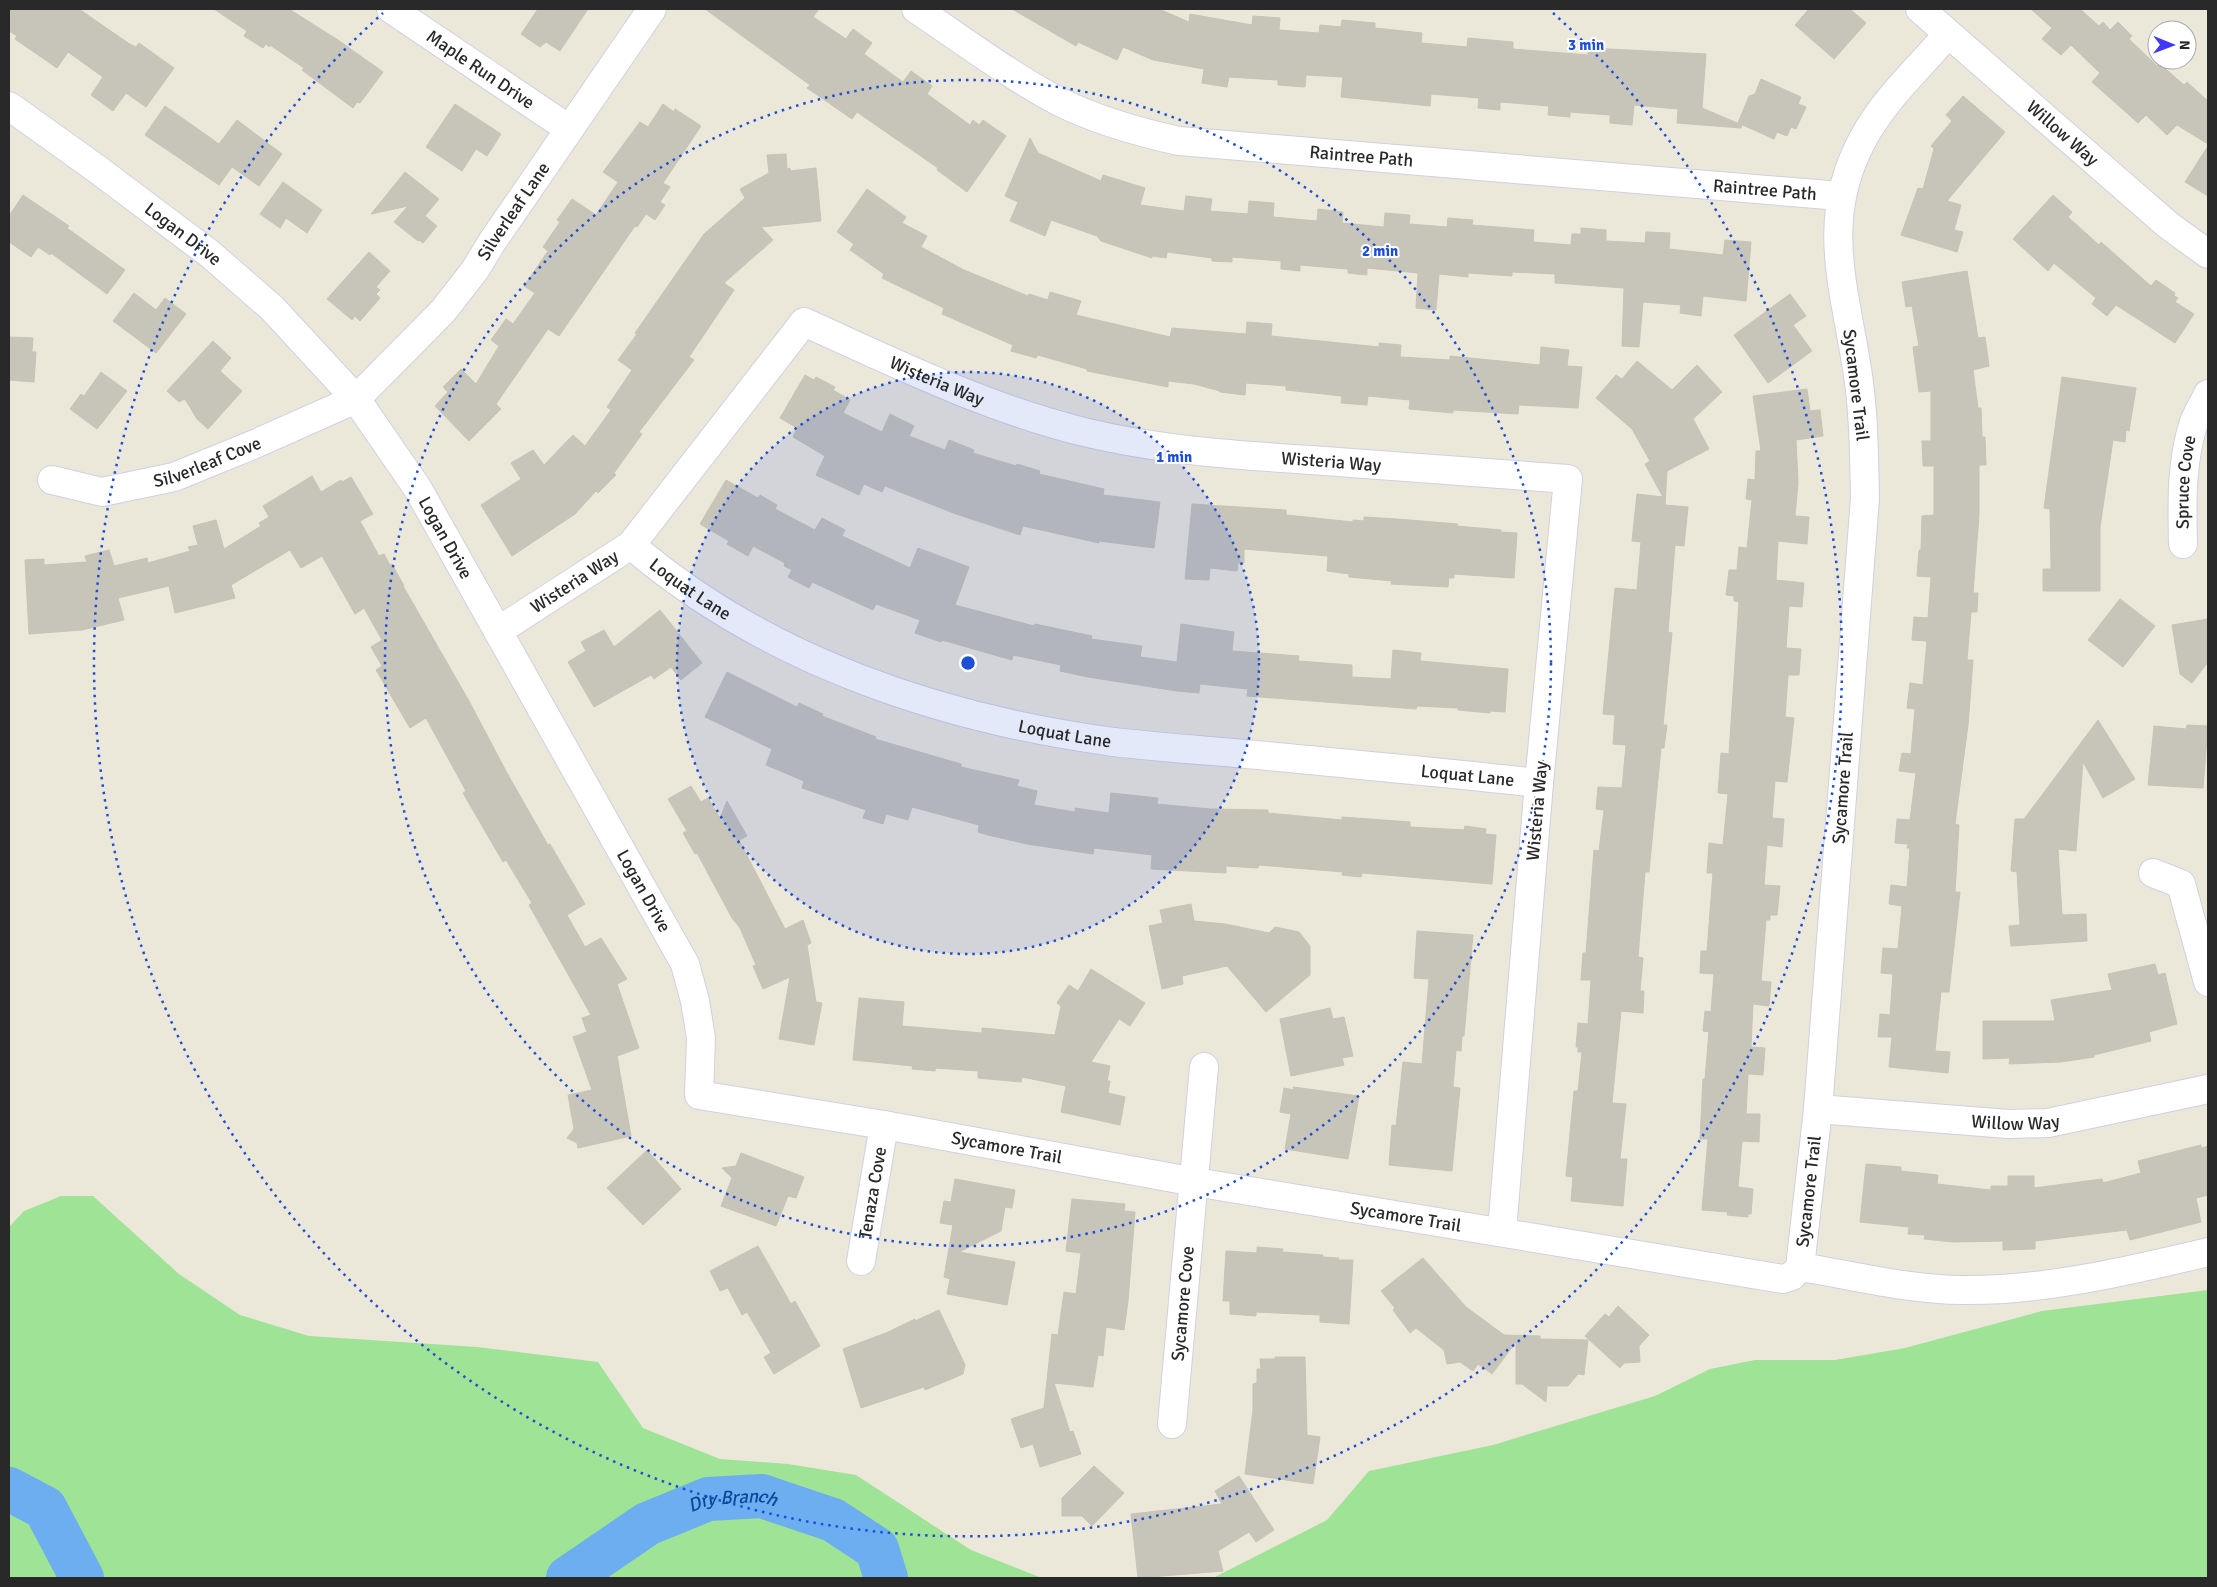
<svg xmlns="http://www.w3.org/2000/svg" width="2217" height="1587" font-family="Signika,sans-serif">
<rect width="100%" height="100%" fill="#ebe8da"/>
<!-- green -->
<g fill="#9ee396">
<path d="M61,1196H93L179,1274L240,1315L309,1336L477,1347L598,1362L643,1428L720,1459L788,1464L856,1475L971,1550L1042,1578H9V1227L24,1211Z"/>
<path d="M2208,1290V1578H1213L1327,1520L1369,1471L1493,1445L1655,1396L1710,1369L1755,1360H1835L1905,1348L2042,1311Z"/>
</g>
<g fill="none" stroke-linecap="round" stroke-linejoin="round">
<!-- river -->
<g stroke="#6caeef" stroke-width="44">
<path d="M9,1489L45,1508L82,1578"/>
<path id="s1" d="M568,1578L647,1524L708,1499L762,1496L833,1520L877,1549L886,1578"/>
</g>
</g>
<!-- building -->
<g fill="#c7c4ba" stroke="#c7c4b4">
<path d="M9,9H79L128,43L136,47L139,43L174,68L146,107L126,93L113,111L91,95L103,77L68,52L57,68L15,39L17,36L9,31Z"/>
<path d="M214,9H289L338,40L383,72L360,103L357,102L353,108L302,70L304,68L270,45L269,47L266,44L263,48L244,36L247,31Z"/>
<path d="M538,9H588L560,51L546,42L540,47L521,34Z"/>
<path d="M705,9H819L813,17L846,39L853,29L872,43L864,54L903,82L911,71L932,86L927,94L970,125L973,120L979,125L983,120L1006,136L967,192L937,170L938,168L857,112L852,119L807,88L810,85Z"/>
<path d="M1012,9H1159L1189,22L1190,14L1252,25L1253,16L1280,18L1279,30L1319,33L1320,25L1341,27L1342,20L1375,23V28L1422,33L1421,43L1467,47L1468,38L1513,42V49L1588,55L1589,48L1706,54L1702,108L1742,125L1741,128L1677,123L1678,109L1634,105L1632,125L1610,123V115L1570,112V117L1548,115L1549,106L1500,102V110L1478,108L1479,98L1431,94L1430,106L1341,97L1343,77L1306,75L1305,87L1278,85V80L1229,77L1227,87L1202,83L1204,69L1153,60L1123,47L1117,60L1078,42L1076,46Z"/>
<path d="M1809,9H1850L1866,23L1834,59L1795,25Z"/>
<path d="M2031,9H2080L2099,26L2103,22L2110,30L2118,22L2132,36L2129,39L2157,66L2159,63L2184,85L2187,82L2208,101V144L2177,125L2167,135L2146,115L2138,123L2092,82L2100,73L2071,45L2061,55L2042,39L2052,28Z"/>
<path d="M1761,79L1801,97L1798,104L1806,107L1796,129L1791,127L1787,136L1777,132L1774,139L1738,123L1749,96L1755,94Z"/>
<path d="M1963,96L2005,132L1947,201L1961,205L1954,230L1963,232L1957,252L1901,235L1918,188L1923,189L1934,149L1931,146L1952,121L1946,115Z"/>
<path d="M455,104L501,134L487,156L476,149L462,171L426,147Z"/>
<path d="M663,104L674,112L675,109L701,126L663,183L670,187L660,202L665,205L655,220L646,214L637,227L635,226L559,336L548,329L496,404L501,409L469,441L435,406L448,392L443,387L461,369L476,384L499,346L491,340L506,319L513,324L535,293L524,286L548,251L543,247L560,222L557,220L572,199L596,215L618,182L603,172L640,122L648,127Z"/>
<path d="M165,106L219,144L237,120L282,154L259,186L232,167L219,185L145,135Z"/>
<path d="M1030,138L1038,153L1101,181L1103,175L1145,188L1140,205L1184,211L1186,196L1212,199L1210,211L1248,214L1249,201L1274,203L1273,217L1317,221L1318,209L1343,212L1342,223L1384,227L1385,213L1410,215L1409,224L1447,227L1448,218L1473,220L1472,225L1534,230L1533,242L1571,245L1572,234H1581V228L1606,230V241L1645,243L1646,232L1670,233L1669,249L1723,255L1725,240L1751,242L1746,301L1703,296L1701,316L1680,313L1681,305L1643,302L1639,347L1622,346L1624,288L1555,283V274L1512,272V276L1468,273V277L1439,274L1436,310L1416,308L1418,273L1367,268V275L1348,273V269L1300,265V271L1281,269V261L1232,257V262L1212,261V258L1167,252L1166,258L1152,256V258L1101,241L1097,236L1051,220L1045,236L1010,221L1018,202L1005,196Z"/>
<path d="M2208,146V196L2185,182Z"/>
<path d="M786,154L787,169L790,168V171L816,168L821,221L761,227L773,240L724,283L734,290L689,357L694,360L639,432L642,434L614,473L616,475L598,493L596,491L575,514L512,556L481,505L521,479L511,463L533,450L544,465L573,435L585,446L611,410L607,407L632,370L618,360L637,334L635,333L704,234L745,198L740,189L769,173L767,155Z"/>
<path d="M405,172L439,199L425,216L437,226L423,243L419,240L418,241L394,222L408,206L371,214Z"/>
<path d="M283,182L322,210L307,233L286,218L280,228L260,214Z"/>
<path d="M867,189L906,217L902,223L927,236L921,247L964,270L1028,296L1029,294L1048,300L1050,292L1081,301L1076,315L1170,337L1172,328L1246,334L1247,322L1272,324L1271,336L1379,347V343L1401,345L1400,357L1450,360V356L1540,365L1541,347L1569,350L1567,366L1582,367L1578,408L1519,405L1518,414L1453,410V413L1409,409L1410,400L1368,396L1367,405L1341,403L1342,396L1286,390V386L1246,383L1245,395L1220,392V391L1194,384L1168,381V387L1087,371V369L1038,355L1036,358L1011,351L1013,345L942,314L944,308L882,278L884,274L850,250L854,244L837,232Z"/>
<path d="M23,195L69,226L67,228L125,270L107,294L51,253L50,255L38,247L31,257L9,242V216Z"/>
<path d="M2053,195L2072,212L2068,217L2099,245L2101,242L2151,286L2156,280L2175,293L2174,296L2178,298L2175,302L2194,314L2175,343L2116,305L2107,316L2092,304L2096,298L2054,263L2048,271L2013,239Z"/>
<path d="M369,252L390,271L376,287L380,290L376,294L380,298L360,321L355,316L352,320L327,299Z"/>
<path d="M1967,271L1978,338L1985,337L1989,366L1973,370L1978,408H1981L1982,437H1985L1986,465H1979V515L1973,593H1978L1977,612H1971L1967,660H1973L1968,725L1955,824L1959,825L1955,892H1960L1949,992H1941L1935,1051L1950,1052L1948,1073L1889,1067L1892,1037H1878L1880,1014L1890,1015L1893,974L1881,973L1883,948L1898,949L1902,906L1889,904L1891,885L1907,887L1910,848H1907L1908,844L1895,843L1897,819L1910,820L1916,773L1899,771L1902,753L1911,754L1915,709L1907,708L1910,683L1923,685L1927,641L1912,640L1914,617L1928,618L1931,577L1917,576L1919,550H1921L1922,516L1934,515V466H1923L1922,441H1931V391L1919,392L1913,347L1919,346L1912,306L1906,307L1902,282Z"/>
<path d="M134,293L156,310L165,298L186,314L156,353L113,321Z"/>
<path d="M1790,294L1806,316L1793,325L1812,351L1768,383L1734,335Z"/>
<path d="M9,337L33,338L32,352H36L34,382L9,380Z"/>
<path d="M213,341L231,358L220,371L242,391L208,429L197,419L185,399L179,402L167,391Z"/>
<path d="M1637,361L1672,390L1697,365L1722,392L1693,419L1709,449L1667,471L1665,505L1688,507L1684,546L1675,545L1668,632L1672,633L1663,725H1667L1664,748H1661L1649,872H1645L1638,957L1643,958L1640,991H1644L1643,1013L1621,1011L1612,1103L1626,1104L1620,1159H1627L1623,1206L1571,1201L1573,1177L1566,1176L1574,1091H1578L1582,1052H1578V1047H1576L1578,1023L1588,1024L1591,980H1581L1583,953H1586L1594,850L1599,851L1604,810L1596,809L1598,787L1622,788L1626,745L1613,744L1615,715L1603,714L1615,588L1637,590L1641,542L1632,541L1637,494L1663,497L1645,464L1650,461L1632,429L1596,398L1616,375L1622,379Z"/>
<path d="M101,372L127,391L97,429L70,409L81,394L84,396Z"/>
<path d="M805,375L814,380L816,377L835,387L833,390L850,400L843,413L882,432L890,414L914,426L909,436L945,450L949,440L974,450L973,453L1016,466L1017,464L1040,471L1039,474L1104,489L1103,495L1160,502L1154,548L1099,541V543L1023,526L1020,535L956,514L885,486L882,492L864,484L859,495L816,475L825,456L793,437L797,428L780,418Z"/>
<path d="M2062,377L2136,388L2129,431L2126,430L2125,442L2113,440L2100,527V591H2043V569H2051L2050,509L2044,508Z"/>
<path d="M1807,389L1810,411L1820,410L1823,436L1796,440L1798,483L1795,516L1809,517L1807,544L1778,541L1776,580L1804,583L1802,607L1789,606L1786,648L1801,649L1799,675H1788L1785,717L1794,718L1787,782L1775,781L1772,818L1784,819L1782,847L1767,845L1764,885L1780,886L1777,915H1770V920H1766L1761,981L1771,982L1769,1006L1753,1004L1751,1047L1765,1048L1763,1075L1748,1074L1746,1114H1760L1759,1142L1742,1141L1738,1187L1753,1189L1751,1214H1748V1217L1727,1215L1728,1212L1702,1210L1708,1139H1700L1703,1079H1705L1709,1032L1703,1031L1705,1011L1711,1012L1714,974L1700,973L1701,951H1707L1713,873H1707L1709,843L1723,845L1728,794L1718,793L1721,753L1729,754L1739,602L1734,601V596L1726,595L1729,570H1737L1739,547L1747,548L1752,500L1746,499L1748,479L1755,480L1756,451H1761L1753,396Z"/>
<path d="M312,476L321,492L341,480L342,482L351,477L373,514L360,521L379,556L384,554L390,565L392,564L404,586H403L469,701L507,773L548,845L550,844L585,904L567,915L585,947L601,938L627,979L617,984L639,1048L617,1056L631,1136L578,1148L577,1143L567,1138L574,1129L568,1095L592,1090L573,1037L587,1032L582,1018L591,1015L529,905L532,903L506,860L503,862L463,793L466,791L426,718L410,728L376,670L382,666L371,647L382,640L364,608L355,614L322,556L301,568L290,550L231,585L235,598L175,613L169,586L118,598L124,620L82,630L29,634L25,560L44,559V565L87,562L85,556L109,550L114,566L147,558L148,563L190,551L188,547L198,545L193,526L216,520L224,549L261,526L259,523L269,517L263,506Z"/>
<path d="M726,480L758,498L760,495L777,505L775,509L815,530L822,518L845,530L842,536L910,568L918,548L969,567L955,605L1034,626L1035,624L1092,636L1091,639L1142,646L1140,657L1177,662L1181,624L1234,632L1232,651L1299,656L1298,661L1352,665V677L1391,679L1393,650L1421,653L1420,661L1508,669L1505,712L1490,711V713L1458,710V708L1417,706L1416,709L1247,696L1248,689L1200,684L1199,693L1177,691L1088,677L1060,671L1061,665L1013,655L1012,660L942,640L941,642L915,633L920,620L876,604L873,610L812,582L809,588L788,577L792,570L784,566L785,563L753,546L748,556L727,544L729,541L700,524Z"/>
<path d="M1192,504L1286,510V515L1353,522V520L1364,521V517L1397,519L1458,524L1457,526L1501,530V532L1517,533L1514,578L1454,574V578H1449L1448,587L1391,584L1392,581L1349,577V574L1327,571L1328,556L1244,549V563H1238L1237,571L1210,568L1209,580L1185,579Z"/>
<path d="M2120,599L2155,626L2123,667L2088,640Z"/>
<path d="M660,610L702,663L681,680L671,667L654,679L651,675L594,707L568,662L586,651L581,642L604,630L614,647Z"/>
<path d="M2208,619V662L2192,683L2180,674L2172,625Z"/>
<path d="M727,672L797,707L799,703L823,714L822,716L876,737L875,739L961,764V767L1019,780L1017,786L1037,791L1034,805L1075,812V808L1109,813L1111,793L1158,798L1157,804L1210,809L1268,810V813L1342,820V817L1410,822V827L1464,830L1465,826L1486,829L1485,834L1496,835L1492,884L1362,873L1361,877L1342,875L1343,872L1259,865L1258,868L1226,866V873L1151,869L1152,855L1094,848L1093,854L1027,844L988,835L978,832L979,825L912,807L908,820L886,814L883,824L863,818L866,810L802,788L804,781L766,765L772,749L705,717Z"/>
<path d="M2098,720L2135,779L2103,798L2083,762L2076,851L2058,849L2062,915L2086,914L2087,941L2011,946L2009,926L2020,925L2017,872L2011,871L2015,819H2024Z"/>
<path d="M2187,725L2208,726L2203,788L2148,785L2154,726L2186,729Z"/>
<path d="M691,786L701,802L708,798L720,818L727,801L747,836L739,840L785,929L803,920L811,943L807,945L816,1002L822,1003L814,1045L779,1039L790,977L763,989L753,966L756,965L740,928L732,918L697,853L695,854L683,833L687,831L668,799Z"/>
<path d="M1191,904L1194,921L1225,924L1269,933L1275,927L1299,932L1310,946V975L1266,1012L1227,966L1182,976L1183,984L1162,989L1149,926L1163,923L1160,910Z"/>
<path d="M1417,931L1473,935L1464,1036H1462L1461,1051L1456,1050L1453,1087L1460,1088L1452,1171L1389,1165L1392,1125L1396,1126L1403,1062L1422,1064L1429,979L1414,978Z"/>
<path d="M2155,964L2158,975L2165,973L2177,1024L2149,1032L2151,1041L2094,1055V1057L2061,1062L2009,1064L2010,1058L1983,1059V1021H2055L2051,1000L2112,990L2108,974Z"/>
<path d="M1091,969L1145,1003L1130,1026L1119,1019L1091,1062L1110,1066L1107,1081H1110L1108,1093L1125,1097L1120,1125L1061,1112L1066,1086L1022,1077L1021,1082L978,1078V1071L936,1068L935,1071L912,1069L913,1066L853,1060L859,998L904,1002L902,1026L982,1033V1028L1055,1035L1061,1006L1057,1003L1069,985L1078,991Z"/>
<path d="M1330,1008L1333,1019L1344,1017L1353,1056L1342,1058L1344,1065L1291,1076L1280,1019Z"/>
<path d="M1293,1087L1359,1096L1348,1159L1285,1149L1291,1114L1280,1112L1284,1088L1294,1090Z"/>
<path d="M2201,1145V1148L2208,1146V1195L2196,1198L2201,1222L2130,1240L2127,1230L2035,1241V1249L2003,1250V1241L1953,1242L1924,1239L1925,1235L1908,1234L1909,1227L1860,1222L1866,1164L1901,1167V1171L1938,1175L1937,1184L1991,1190V1186H2008V1176H2034V1188L2102,1179L2103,1183L2141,1173L2138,1161Z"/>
<path d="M647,1150L681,1189L643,1225L607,1188Z"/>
<path d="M741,1153L804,1177L796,1198L788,1196L776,1226L721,1206L732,1178L722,1168L736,1166Z"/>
<path d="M955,1179L1015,1190L1012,1208L1005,1207L1001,1231L959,1252L1015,1262L1007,1305L947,1294L950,1279L944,1277L953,1225L940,1223L944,1201L951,1202Z"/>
<path d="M1072,1199L1125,1204L1124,1211L1135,1212L1128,1301L1124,1330L1106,1327L1103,1356L1098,1355L1093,1387L1054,1383L1070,1432L1073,1431L1081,1454L1040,1467L1033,1444L1021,1448L1011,1419L1044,1408L1052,1334L1058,1335L1064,1292L1076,1294L1081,1253L1066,1251Z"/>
<path d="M758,1246L791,1304L795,1301L820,1346L774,1374L764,1357L771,1353L747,1312L742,1315L728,1288L720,1291L710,1271Z"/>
<path d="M1257,1247L1283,1249L1282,1252L1323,1255L1322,1257L1339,1258L1338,1260H1353L1349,1324L1320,1322V1315L1256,1312V1316L1230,1314V1301H1223L1226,1251L1257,1253Z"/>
<path d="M1423,1258L1466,1307L1504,1335L1540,1336V1339L1588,1340L1584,1375L1578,1374L1568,1386H1547L1546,1402L1522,1384H1516V1342L1492,1374L1478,1364L1473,1371L1460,1362L1447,1364L1444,1350L1416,1328L1410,1333L1393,1310L1395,1308L1381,1291Z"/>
<path d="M1618,1306L1649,1335L1639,1346L1640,1362L1624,1363L1620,1368L1585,1336L1605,1314L1609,1317Z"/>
<path d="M939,1310L965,1365L963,1374L925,1390L924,1387L861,1408L843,1349L886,1333L915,1319V1321Z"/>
<path d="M1275,1357H1305L1307,1435L1320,1437L1313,1484L1245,1474L1253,1410V1384L1257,1383V1369H1261L1260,1359H1275Z"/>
<path d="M1094,1466L1124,1493L1092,1526L1082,1516H1062V1498Z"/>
<path d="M1239,1476L1274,1530L1256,1542L1249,1532L1218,1551L1223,1571L1138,1578L1131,1514L1222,1504L1215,1491Z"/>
</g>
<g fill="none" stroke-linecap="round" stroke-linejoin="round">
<!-- minor casing -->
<g stroke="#d0d0e2" stroke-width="30">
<g id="minor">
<path id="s2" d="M391,9L569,129"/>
<path id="s3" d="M916,9C963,40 1010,76 1060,102C1098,121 1138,132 1179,141L1840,196"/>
<path id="s4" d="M1920,9L2168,225L2208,254"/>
<path id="s5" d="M9,106L97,169L210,254L272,308L356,399L418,489L685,964L695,1001L701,1038L699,1095L884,1125L1195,1182L1783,1279L1792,1276L1800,1267L1818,1109L1865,498C1864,455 1864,412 1857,369C1844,285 1819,218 1864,137C1886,97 1919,68 1948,34"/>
<path id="s6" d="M52,480L102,492L174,477L255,444L356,399L443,311L475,270L492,242L652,9"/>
<path id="s7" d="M2183,544C2182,503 2181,461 2194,422C2198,412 2204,403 2208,394"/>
<path id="s8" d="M631,545C765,660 941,719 1114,742C1165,748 1216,751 1267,756C1358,765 1449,773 1539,783"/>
<path id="s9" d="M498,631L631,545L804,322C895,363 986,408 1084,432C1158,450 1235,455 1311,460C1397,467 1483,473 1568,479L1539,783L1502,1231"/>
<path d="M2153,873L2181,884L2208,982"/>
<path id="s10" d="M1818,1109L2008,1124L2048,1123L2208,1089"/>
<path id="s11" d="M861,1261L884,1125"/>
<path d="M1800,1267C1852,1275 1910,1290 1962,1290C2045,1291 2128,1271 2208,1252"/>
<path id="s12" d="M1172,1424L1204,1067"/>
</g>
</g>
<!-- minor -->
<use href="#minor" stroke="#fff" stroke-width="28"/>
</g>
<!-- distance rings -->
<circle cx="968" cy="663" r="291" fill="#1d4ed8" fill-opacity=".12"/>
<g fill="none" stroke="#1d4ed8" stroke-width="2.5" stroke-dasharray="2.5 5">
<circle cx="968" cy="663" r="291"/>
<circle cx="968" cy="663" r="583"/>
<path d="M1553 13A874 874 0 1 1 383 13"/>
</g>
<g text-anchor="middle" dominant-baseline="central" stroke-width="4" stroke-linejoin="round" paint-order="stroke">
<!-- street labels -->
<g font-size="18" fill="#292929" stroke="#fff">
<text stroke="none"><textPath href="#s2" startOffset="108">Maple Run Drive</textPath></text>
<text stroke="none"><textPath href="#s4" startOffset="189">Willow Way</textPath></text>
<text stroke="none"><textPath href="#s3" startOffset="480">Raintree Path</textPath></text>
<text stroke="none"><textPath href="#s3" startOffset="885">Raintree Path</textPath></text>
<text stroke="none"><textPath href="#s6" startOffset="569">Silverleaf Lane</textPath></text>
<text stroke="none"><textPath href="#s5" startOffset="216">Logan Drive</textPath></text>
<text stroke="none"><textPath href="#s9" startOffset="586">Wisteria Way</textPath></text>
<text transform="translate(1856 385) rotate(83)">Sycamore Trail</text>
<text stroke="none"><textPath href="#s6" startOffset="161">Silverleaf Cove</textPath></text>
<text stroke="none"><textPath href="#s9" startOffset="991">Wisteria Way</textPath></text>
<text stroke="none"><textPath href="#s7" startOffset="62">Spruce Cove</textPath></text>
<text stroke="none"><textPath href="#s5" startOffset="621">Logan Drive</textPath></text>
<text stroke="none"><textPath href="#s9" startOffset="91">Wisteria Way</textPath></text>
<text stroke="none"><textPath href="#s8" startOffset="74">Loquat Lane</textPath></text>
<text stroke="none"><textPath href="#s8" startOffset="479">Loquat Lane</textPath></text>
<text stroke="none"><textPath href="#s8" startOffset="884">Loquat Lane</textPath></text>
<text stroke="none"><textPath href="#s5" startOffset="2845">Sycamore Trail</textPath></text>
<text transform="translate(1537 811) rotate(-85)">Wisteria Way</text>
<text stroke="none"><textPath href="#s5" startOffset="1026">Logan Drive</textPath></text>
<text stroke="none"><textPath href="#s10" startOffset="198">Willow Way</textPath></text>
<text stroke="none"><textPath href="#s5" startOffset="1555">Sycamore Trail</textPath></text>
<text stroke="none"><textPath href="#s5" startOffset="2440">Sycamore Trail</textPath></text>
<text stroke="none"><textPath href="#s11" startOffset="69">Tenaza Cove</textPath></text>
<text stroke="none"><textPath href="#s5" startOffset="1960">Sycamore Trail</textPath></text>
<text stroke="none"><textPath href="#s12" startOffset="121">Sycamore Cove</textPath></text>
</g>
<!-- water labels -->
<g font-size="19" font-style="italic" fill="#0c489a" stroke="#fff">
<text stroke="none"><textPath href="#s1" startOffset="186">Dry Branch</textPath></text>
</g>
</g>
<circle cx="968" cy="663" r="8" fill="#1d4ed8" stroke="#fff" stroke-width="2.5"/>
<g font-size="15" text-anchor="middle" font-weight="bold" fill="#1d4ed8" stroke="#fff" stroke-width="4" stroke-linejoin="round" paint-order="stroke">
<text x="1586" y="50">3 min</text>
<text x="1380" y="256">2 min</text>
<text x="1174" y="462">1 min</text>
</g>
<!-- border -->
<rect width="2217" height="1587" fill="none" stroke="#292929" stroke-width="20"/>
<!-- north arrow -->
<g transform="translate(2172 45) rotate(91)"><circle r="24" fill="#ffffff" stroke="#a9a9a9"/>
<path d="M0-4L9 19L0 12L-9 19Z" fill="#4138fb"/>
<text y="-8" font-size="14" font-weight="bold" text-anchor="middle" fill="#292929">N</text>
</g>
</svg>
